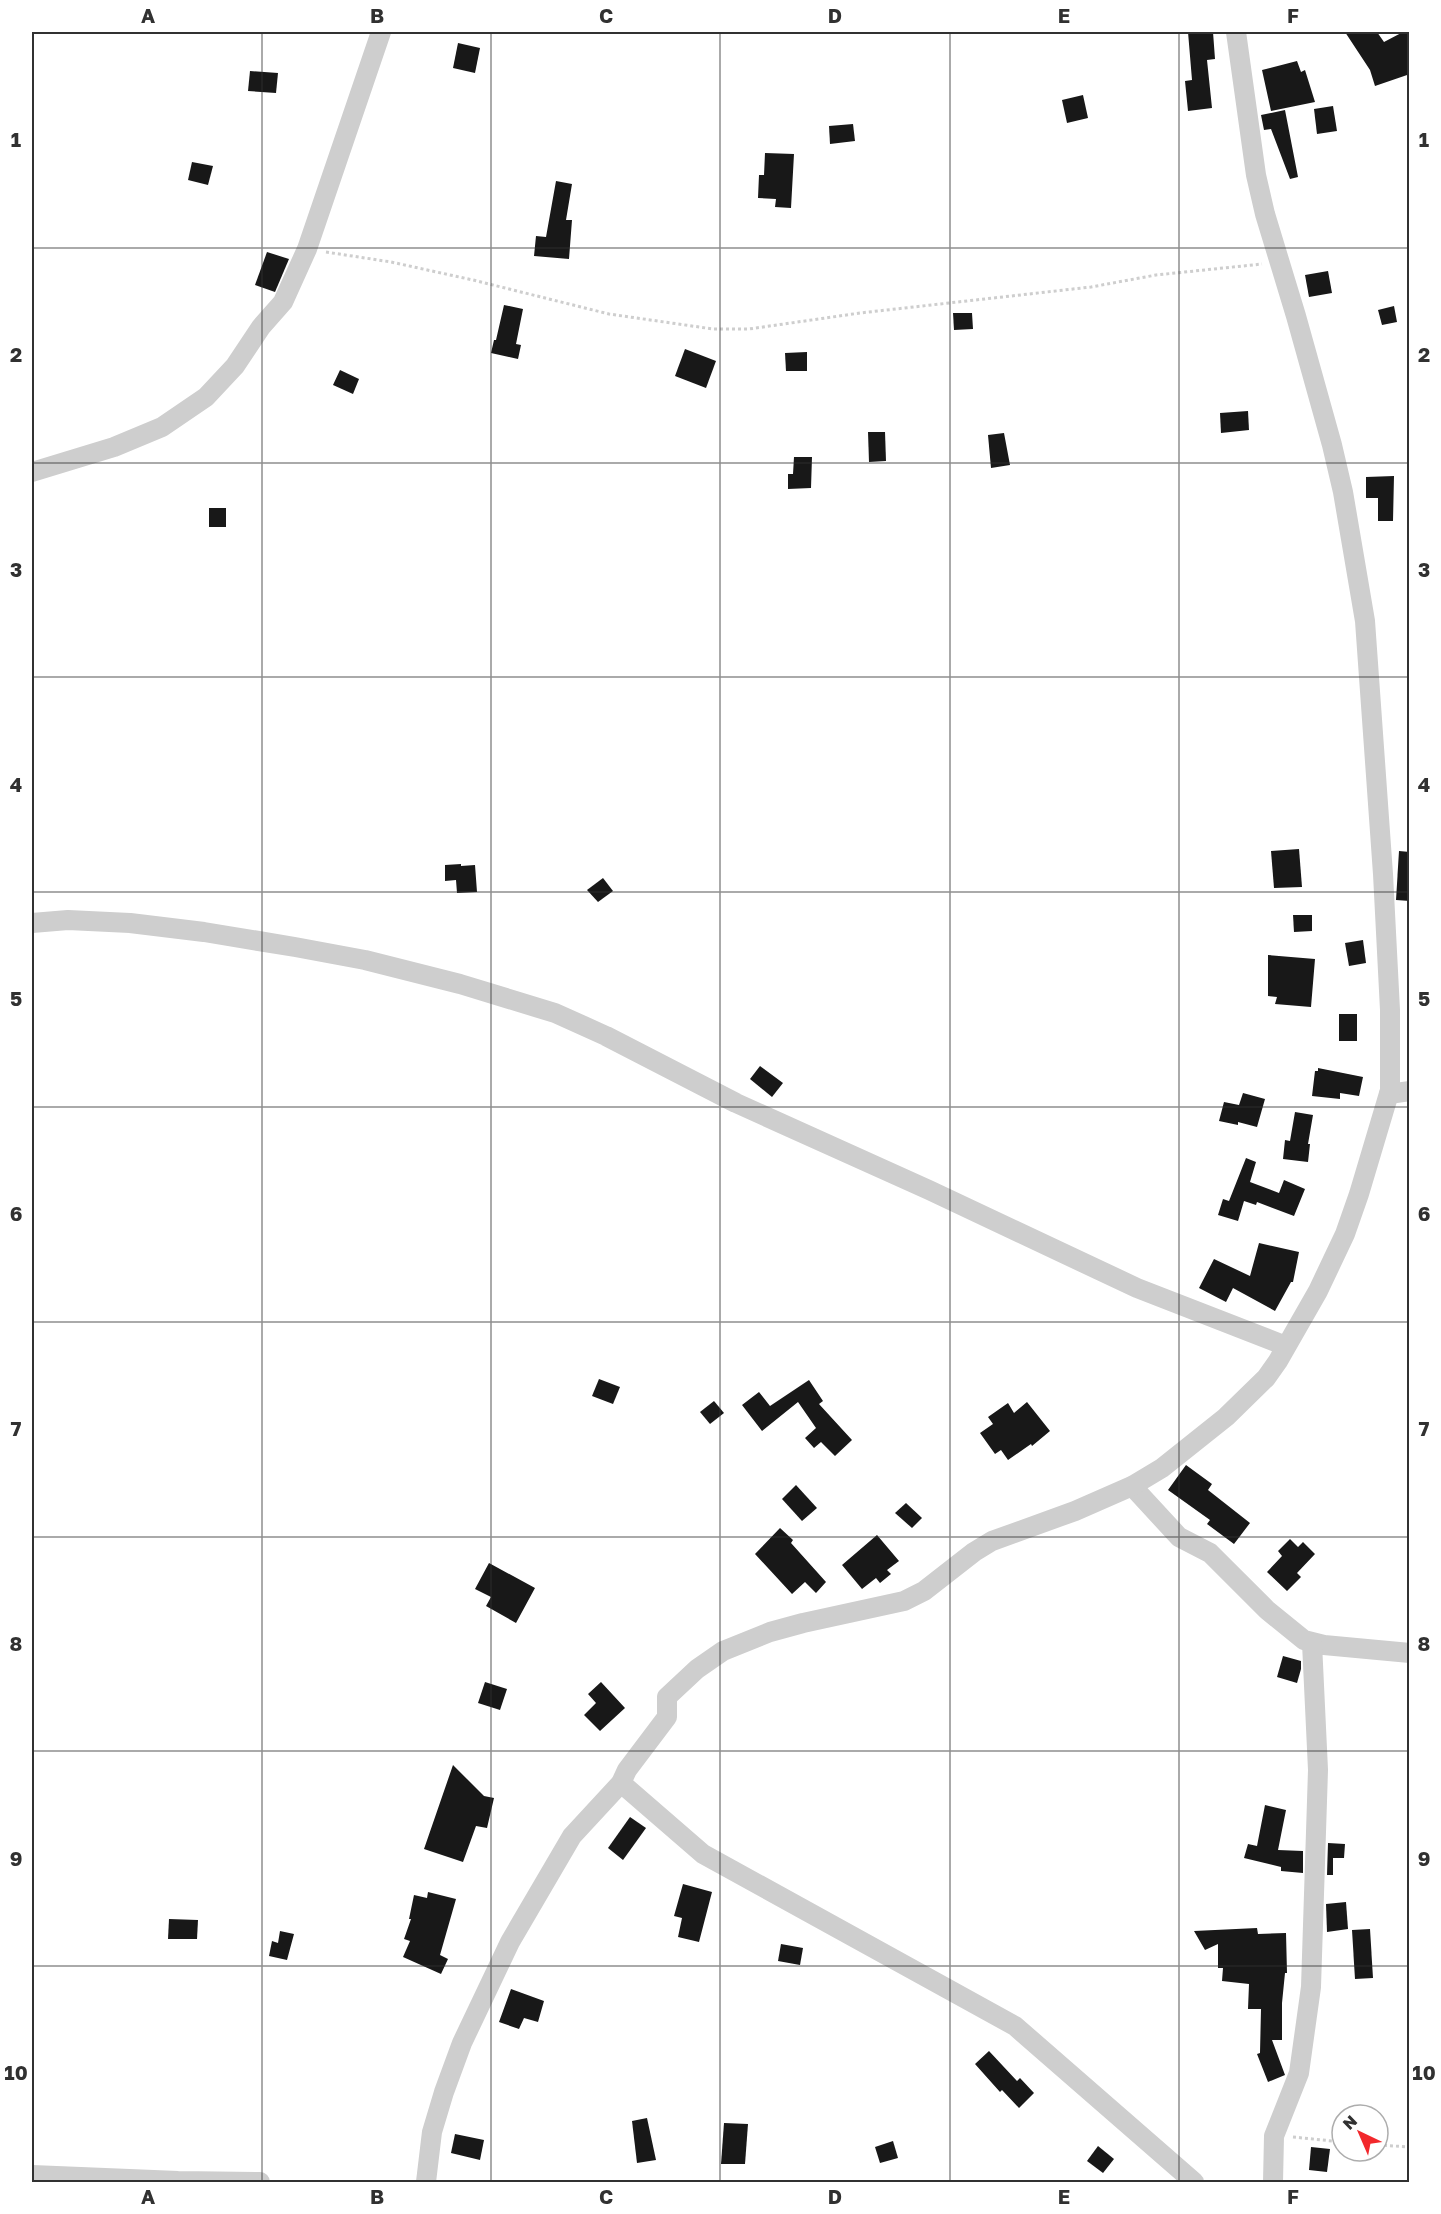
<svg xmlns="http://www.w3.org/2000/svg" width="1441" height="2214" font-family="'Golos Text',sans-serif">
<rect width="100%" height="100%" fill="#fff"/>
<!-- building -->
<g fill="#181818">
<path d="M1188,32H1213L1215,59L1207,60L1212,108L1188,111L1185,81L1192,80Z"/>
<path d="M1345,32H1377L1384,42L1403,32H1410V74L1375,86L1370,70Z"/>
<path d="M458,43L480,48L475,73L453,68Z"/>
<path d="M1297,61L1301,72L1305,70L1315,102L1271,111L1262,70Z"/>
<path d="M250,71L278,73L276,93L248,91Z"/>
<path d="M1083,95L1088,118L1067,123L1062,100Z"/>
<path d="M1333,106L1337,131L1317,134L1314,109Z"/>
<path d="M1285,110L1298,177L1290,179L1271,129L1264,130L1261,115Z"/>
<path d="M853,124L855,141L830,144L829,126Z"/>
<path d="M765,153L794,154L791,208L775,207L776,199L758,198L759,175H764Z"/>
<path d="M192,162L213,166L208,185L188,180Z"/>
<path d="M556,181L572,184L566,220H572L569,259L534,256L536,236L546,237Z"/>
<path d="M267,252L289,259L275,292L255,285Z"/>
<path d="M1328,271L1332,293L1309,297L1305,275Z"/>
<path d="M504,305L523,309L516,344L521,345L518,359L491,353L494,340H496Z"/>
<path d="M1394,306L1397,322L1382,325L1378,310Z"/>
<path d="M953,313H972L973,329L954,330Z"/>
<path d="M685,349L716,361L706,388L675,376Z"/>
<path d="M807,352V371H786L785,353Z"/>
<path d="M340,370L359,379L353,394L333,385Z"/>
<path d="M1248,411L1249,430L1221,433L1220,413Z"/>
<path d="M868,432H885L886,461L869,462Z"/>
<path d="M1004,433L1010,465L991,468L988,435Z"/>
<path d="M794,457H812L811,488L788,489V474H793Z"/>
<path d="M1394,476L1393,521H1378V498H1366V477Z"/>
<rect x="209" y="508" width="17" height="19"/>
<path d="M1299,849L1302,887L1274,888L1271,851Z"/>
<path d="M1399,851L1410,852V901L1396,900Z"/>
<path d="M461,864V866L475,865L477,892L457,893L456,880L445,881V865Z"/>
<path d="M603,878L613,891L598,902L587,890Z"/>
<path d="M1293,915H1312V931L1294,932Z"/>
<path d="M1363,940L1366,963L1349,966L1345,943Z"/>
<path d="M1268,955L1315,959L1311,1007L1275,1004L1277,997L1268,996Z"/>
<rect x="1339" y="1014" width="18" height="27"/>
<path d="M760,1066L783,1083L772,1097L750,1079Z"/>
<path d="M1318,1068L1363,1077L1359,1096L1340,1093V1099L1312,1096L1315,1071H1318Z"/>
<path d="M1243,1093L1265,1099L1257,1127L1238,1122V1125L1219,1121L1224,1102L1239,1105Z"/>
<path d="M1295,1112L1313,1115L1308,1144H1310L1308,1162L1283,1159L1285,1140L1290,1141Z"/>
<path d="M1246,1158L1256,1162L1250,1182L1279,1193L1284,1180L1305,1189L1294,1216L1257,1202L1256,1205L1244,1201L1238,1221L1218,1215L1223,1199L1229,1201Z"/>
<path d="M1259,1243L1299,1252L1293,1282H1291L1275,1311L1233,1288L1226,1302L1199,1288L1214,1259L1250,1276Z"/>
<path d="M599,1379L620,1387L613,1404L592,1396Z"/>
<path d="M809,1380L823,1401L819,1404L852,1440L835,1456L821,1442L814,1448L805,1438L816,1428L798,1402L762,1431L742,1405L759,1392L770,1406Z"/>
<path d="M714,1401L724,1413L710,1424L700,1412Z"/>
<path d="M1027,1402L1050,1431L1032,1446L1031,1444L1008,1460L1001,1450L995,1454L980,1433L993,1424L988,1417L1008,1403L1014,1413Z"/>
<path d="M1186,1465L1212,1484L1208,1490L1250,1523L1234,1544L1207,1524L1210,1520L1168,1490Z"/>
<path d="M796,1485L817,1508L802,1521L782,1499Z"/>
<path d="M906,1503L922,1518L912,1528L895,1513Z"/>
<path d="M780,1528L793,1540L791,1543L826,1582L816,1593L805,1582L792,1594L755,1554Z"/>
<path d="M877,1535L899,1561L887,1570L891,1574L880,1583L876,1578L862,1589L842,1565Z"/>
<path d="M1290,1539L1298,1547L1303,1542L1315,1554L1297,1573L1301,1577L1287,1591L1267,1572L1282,1556L1278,1551Z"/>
<path d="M489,1563L535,1588L516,1623L486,1606L491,1597L475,1589Z"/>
<path d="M1283,1656L1301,1661V1669L1297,1683L1277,1677Z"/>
<path d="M485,1682L507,1689L500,1710L478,1703Z"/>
<path d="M601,1682L625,1708L600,1731L584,1715L596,1703L588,1694Z"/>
<path d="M453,1765L484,1796L494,1798L487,1828L476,1826L463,1862L424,1849Z"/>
<path d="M1265,1805L1286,1810L1278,1850L1303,1851V1873L1281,1871V1867L1244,1858L1248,1844L1257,1846Z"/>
<path d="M630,1817L646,1828L623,1860L608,1848Z"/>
<path d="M1328,1843L1345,1844L1344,1858H1333V1875H1327Z"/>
<path d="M683,1884L712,1892L699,1942L678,1937L682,1918L674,1916Z"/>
<path d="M428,1892L456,1899L440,1955L448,1959L441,1974L403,1957L410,1941L404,1939L411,1919H409L414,1895L427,1898Z"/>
<path d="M1346,1902L1348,1929L1327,1932L1326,1904Z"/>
<path d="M169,1919L198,1920L197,1939H168Z"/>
<path d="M1257,1928L1258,1934L1286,1933L1287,1973H1285L1282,2003V2040H1272L1285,2075L1268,2082L1257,2054L1260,2053L1261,2009H1248L1249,1984L1222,1981L1223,1968H1218V1944L1205,1950L1194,1931Z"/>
<path d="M1370,1929L1373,1978L1355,1979L1352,1930Z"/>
<path d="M280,1931L294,1934L287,1960L269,1956L272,1941L278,1943Z"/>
<path d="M781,1944L803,1948L800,1965L778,1961Z"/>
<path d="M511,1989L544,2001L538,2022L524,2018L519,2029L499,2022Z"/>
<path d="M989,2051L1017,2081L1020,2078L1034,2093L1019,2108L1002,2090L1000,2092L975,2064Z"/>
<path d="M647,2118L656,2160L637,2163L632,2121Z"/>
<path d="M724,2123L748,2124L745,2164H721Z"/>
<path d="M455,2134L484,2140L480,2160L451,2153Z"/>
<path d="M893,2141L898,2158L880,2163L875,2147Z"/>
<path d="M1098,2146L1114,2159L1103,2173L1087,2161Z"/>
<path d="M1311,2147L1330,2149L1327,2172L1309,2170Z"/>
</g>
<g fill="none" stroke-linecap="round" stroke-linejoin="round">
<!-- path -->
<g stroke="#cecece" stroke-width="3" stroke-dasharray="3 3" stroke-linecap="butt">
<path d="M326,252L391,262L473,280L609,314L713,329H749L860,313L1091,287L1156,275L1262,264"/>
<path d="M1293,2137L1342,2142"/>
<path d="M1378,2145L1410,2147"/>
</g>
<!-- minor -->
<g stroke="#cecece" stroke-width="20">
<path d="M32,472L114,447L162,427L206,397L235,366L261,327L283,302L307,249L381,32"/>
<path d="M32,923L68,920L130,923L204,932L295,947L365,960L460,984L555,1013L606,1036L736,1103L929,1190L1137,1288L1286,1346"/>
<path d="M1390,1090L1392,1091L1389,1094L1410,1091"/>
<path d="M1132,1486L1179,1537L1210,1553L1267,1610L1304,1640L1324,1645L1410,1653"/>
<path d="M621,1783L703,1854L1015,2026L1194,2182"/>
<path d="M32,2175L178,2181L260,2182"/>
<path d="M426,2182L432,2132L444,2092L462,2043L510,1942L572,1836L621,1783L627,1770L667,1717V1697L697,1669L723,1651L770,1632L803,1623L904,1601L924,1591L974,1552L992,1541L1075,1511L1132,1486L1162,1468L1226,1417L1266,1378L1278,1361L1318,1291L1345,1234L1359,1194L1390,1090V1010L1383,874L1365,621L1343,492L1332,445L1296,316L1265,214L1256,175L1236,32"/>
<path d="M1273,2182L1274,2136L1299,2073L1311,1987L1318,1770L1312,1643"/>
</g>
</g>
<!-- grid -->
<path fill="none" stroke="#313131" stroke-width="1.5" stroke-opacity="0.55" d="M262,32V2182M491,32V2182M720,32V2182M950,32V2182M1179,32V2182M32,248H1410M32,463H1410M32,677H1410M32,892H1410M32,1107H1410M32,1322H1410M32,1537H1410M32,1751H1410M32,1966H1410"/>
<!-- border -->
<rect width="1441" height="2214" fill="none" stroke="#ffffff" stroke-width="66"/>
<!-- north arrow -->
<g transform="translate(1360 2133) rotate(316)"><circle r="28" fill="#ffffff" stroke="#adadad" stroke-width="1.5"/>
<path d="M0-4.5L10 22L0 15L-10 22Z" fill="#f2282c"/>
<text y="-9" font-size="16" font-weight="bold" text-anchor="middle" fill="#313131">N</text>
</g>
<rect x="33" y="33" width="1375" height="2148" fill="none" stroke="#313131" stroke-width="2"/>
<g font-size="20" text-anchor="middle" font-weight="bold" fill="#313131">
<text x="148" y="23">A</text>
<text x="377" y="23">B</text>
<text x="606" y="23">C</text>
<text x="835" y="23">D</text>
<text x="1064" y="23">E</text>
<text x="1293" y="23">F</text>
<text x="16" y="147">1</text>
<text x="1424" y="147">1</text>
<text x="16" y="362">2</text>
<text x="1424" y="362">2</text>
<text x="16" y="577">3</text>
<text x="1424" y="577">3</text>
<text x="16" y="792">4</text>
<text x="1424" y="792">4</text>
<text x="16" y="1006">5</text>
<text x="1424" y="1006">5</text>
<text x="16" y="1221">6</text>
<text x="1424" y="1221">6</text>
<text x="16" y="1436">7</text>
<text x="1424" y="1436">7</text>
<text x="16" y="1651">8</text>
<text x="1424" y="1651">8</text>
<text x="16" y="1866">9</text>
<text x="1424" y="1866">9</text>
<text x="16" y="2080">10</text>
<text x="1424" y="2080">10</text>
<text x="148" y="2204">A</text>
<text x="377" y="2204">B</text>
<text x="606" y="2204">C</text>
<text x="835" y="2204">D</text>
<text x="1064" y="2204">E</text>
<text x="1293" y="2204">F</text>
</g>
</svg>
